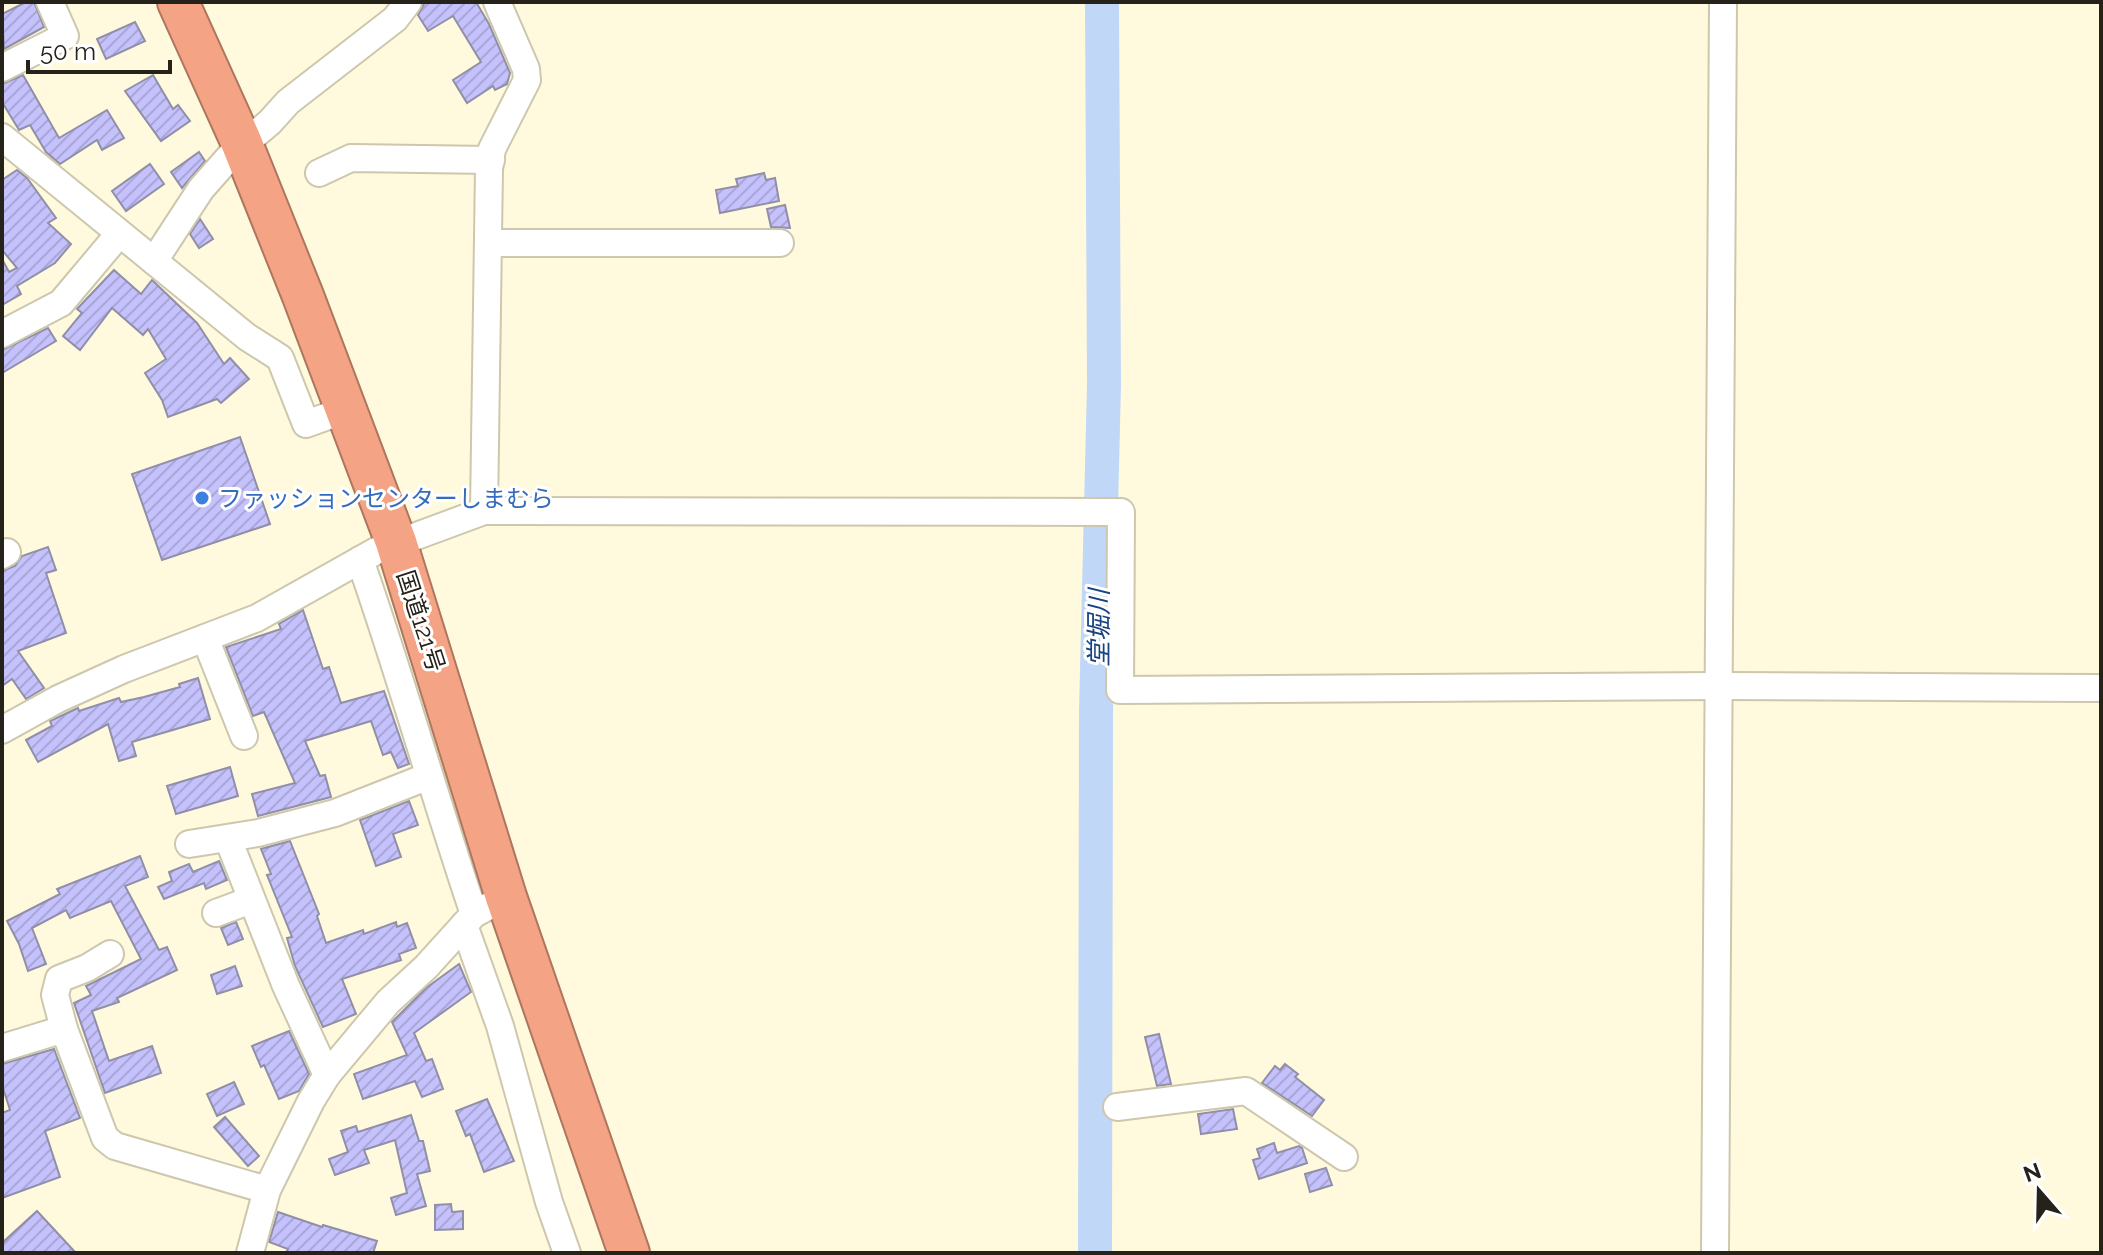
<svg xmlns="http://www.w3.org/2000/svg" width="2103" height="1255" font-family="Raleway,'Noto Sans JP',sans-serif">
<defs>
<pattern id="building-hatch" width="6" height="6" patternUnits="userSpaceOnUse" patternTransform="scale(2)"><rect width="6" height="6" fill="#c5c1fd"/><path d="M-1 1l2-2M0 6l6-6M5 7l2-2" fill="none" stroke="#a9a6d8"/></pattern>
</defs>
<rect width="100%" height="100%" fill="#fffade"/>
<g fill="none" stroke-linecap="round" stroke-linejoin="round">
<!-- river -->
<path stroke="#c1d7f7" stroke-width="34" d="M1095,1253L1096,711L1104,385L1102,2"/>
</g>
<!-- building -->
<g fill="url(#building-hatch)" stroke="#908fa7" stroke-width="2">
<path d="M26,2H34L44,27L4,49L2,14Z"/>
<path d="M425,2H476L489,24L510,73L507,84L495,90L493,86L467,103L453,80L481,62L453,16L428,31L418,15Z"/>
<path d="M135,22L145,41L106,59L97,39Z"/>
<path d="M23,75L59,138L107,110L124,138L102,150L97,140L60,164L46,152L30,125L19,130L2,102V84Z"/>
<path d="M153,75L173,109L178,105L190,121L161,141L125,91Z"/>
<path d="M199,152L205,161L182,188L171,172Z"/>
<path d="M150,164L164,184L126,211L112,191Z"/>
<path d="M17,170L27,178L56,218L48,223L71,244L55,263L17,286L21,294L2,305V259L9,272L17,268L2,250V180Z"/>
<path d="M764,173L766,180L775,178L779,201L720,213L716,190L738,186L736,179Z"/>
<path d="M785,205L790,228L771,227L767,209Z"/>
<path d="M200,219L213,239L199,248L190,234Z"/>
<path d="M114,270L141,294L152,280L197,323L224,364L230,358L249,379L221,403L217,399L168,417L162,400L145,373L166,359L148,329L143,335L112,308L80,350L63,336L82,313L77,309Z"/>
<path d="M48,328L56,341L2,373V350Z"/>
<path d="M240,437L270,524L162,560L132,474Z"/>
<path d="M48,547L56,570L46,573L66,633L18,651L44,688L26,699L12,679L2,686V571L15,566L22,556Z"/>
<path d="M303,610L323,669L329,667L341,703L384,691L409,764L398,768L391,752L383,755L371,721L305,741L320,776L325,775L331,797L258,816L252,794L295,783L264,712L253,716L226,647L281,629L279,624Z"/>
<path d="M198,678L210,719L132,742L136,756L119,761L108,724L38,762L26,740L52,726L50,721L78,708L79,711L119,698L121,702L144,697L180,687L179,684Z"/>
<path d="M230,767L238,796L176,814L167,786Z"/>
<path d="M409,801L418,825L393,834L401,857L376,866L360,820Z"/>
<path d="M290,841L319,914L317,916L326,943L363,930L364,934L396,922L397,927L407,923L416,948L399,954L401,960L342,979L356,1014L323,1027L295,966L287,938L292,937L267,875L271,874L261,849Z"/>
<path d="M140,856L148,877L125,886L159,950L167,947L177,970L117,998L119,1002L92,1011L109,1061L152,1046L161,1073L105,1093L74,1003L91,995L86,986L141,959L111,901L70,918L66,910L32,928L46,964L28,971L19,944L7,921L60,894L57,889Z"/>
<path d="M219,861L227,880L206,889L204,883L164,899L158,887L172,881L169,872L189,864L193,872Z"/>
<path d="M236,922L243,939L228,945L221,928Z"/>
<path d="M459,964L471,992L414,1033L426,1061L432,1059L443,1089L422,1097L415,1081L363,1099L354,1074L407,1055L392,1022L426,988Z"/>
<path d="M235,966L242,986L217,994L211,975Z"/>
<path d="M289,1031L309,1074L299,1091L279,1099L264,1065L261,1067L252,1046Z"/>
<path d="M1159,1034L1171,1084L1157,1086L1145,1037Z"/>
<path d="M54,1049L80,1118L45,1131L60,1177L2,1198V1113L10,1110L2,1085V1064Z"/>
<path d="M1285,1064L1298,1074L1295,1077L1324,1100L1312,1116L1262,1083L1275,1066L1280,1070Z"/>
<path d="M234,1082L244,1104L217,1116L207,1094Z"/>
<path d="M487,1099L514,1161L484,1172L470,1134L466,1136L456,1111Z"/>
<path d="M1233,1109L1237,1129L1201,1134L1198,1114Z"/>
<path d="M411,1115L419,1141H423L430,1171L417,1174L426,1206L396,1215L391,1198L407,1193L395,1140L364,1150L369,1163L335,1175L329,1159L348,1152L341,1131L356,1126L358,1132Z"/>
<path d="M225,1117L259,1156L248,1166L214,1127Z"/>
<path d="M1274,1143L1277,1153L1299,1146L1302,1148L1307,1163L1259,1179L1253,1160L1260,1158L1257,1149Z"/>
<path d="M1326,1168L1332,1185L1310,1192L1305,1174Z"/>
<path d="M451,1204L452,1212L463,1211V1229L435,1230V1205Z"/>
<path d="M37,1211L76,1253H2V1243Z"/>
<path d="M278,1212L322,1227L323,1225L377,1241L373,1253H286L288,1249L269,1242Z"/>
</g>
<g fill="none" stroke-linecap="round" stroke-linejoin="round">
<!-- minor casing -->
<g stroke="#ccc7ad" stroke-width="30">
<g id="minor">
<path d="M2,68L65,36L50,2"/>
<path d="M2,137L247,337L280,358L306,424L345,410"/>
<path d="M319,173L351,158L491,160"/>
<path d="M488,243H780"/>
<path d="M154,261L201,189L231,155L270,122L288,102L395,19L408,2"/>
<path d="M2,334L61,303L119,234"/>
<path d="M484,511L489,169L492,149L527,80L526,69L497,2"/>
<path d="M2,555L7,552"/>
<path d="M360,560C401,677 434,796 474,914"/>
<path d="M205,638L244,736"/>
<path d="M2,730L58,699L124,669L257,618L376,551L484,511L1121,512L1120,690L1719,686L2101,688"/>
<path d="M189,844L258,833L335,813L429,776"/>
<path d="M232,849L286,986L327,1075"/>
<path d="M216,913L251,900"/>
<path d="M464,925L500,1026L549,1202L567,1253"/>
<path d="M64,1029L55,995L59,979L87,968L110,954"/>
<path d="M2,1048L64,1029L105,1138L115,1146L267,1190"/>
<path d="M1117,1107L1246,1091L1344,1157"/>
<path d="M250,1253L267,1190L311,1101L327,1075L388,1002L426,967L474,914L506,897"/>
<path d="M1715,1253L1723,2"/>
</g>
</g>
<!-- highway casing -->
<g stroke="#ac765f" stroke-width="44">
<path id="highway" d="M178,2L240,139L303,296L396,542L506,897L629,1253"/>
</g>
<!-- minor -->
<use href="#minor" stroke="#fff" stroke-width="26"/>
<!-- highway -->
<use href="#highway" stroke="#f5a385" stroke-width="40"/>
</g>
<!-- markers -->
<circle fill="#3f7fe0" stroke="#fff" stroke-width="3" cx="202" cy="498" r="8"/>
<g text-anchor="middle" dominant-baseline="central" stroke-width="6" stroke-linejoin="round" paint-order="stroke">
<!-- shop labels -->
<g font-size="24" fill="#366cbe" stroke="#fff" text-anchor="start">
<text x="218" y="498">ファッションセンターしまむら</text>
</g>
<!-- street labels -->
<g font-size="24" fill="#252319" stroke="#fff">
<text transform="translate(421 621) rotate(72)">国道121号</text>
</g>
<!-- water labels -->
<g font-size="26" font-style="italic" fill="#174381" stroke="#fff">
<text transform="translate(1099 628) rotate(-90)">堂堀川</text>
</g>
</g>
<!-- border -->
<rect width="2103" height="1255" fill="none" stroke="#252319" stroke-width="8"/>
<!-- north arrow -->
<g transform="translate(2039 1191) rotate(340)" stroke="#ffffff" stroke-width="6" paint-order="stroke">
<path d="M0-6L14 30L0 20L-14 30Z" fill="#252319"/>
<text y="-12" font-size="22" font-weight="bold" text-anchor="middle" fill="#252319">N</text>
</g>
<!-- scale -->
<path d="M28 60v12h142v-12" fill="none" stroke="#252319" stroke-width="4"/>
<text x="40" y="60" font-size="24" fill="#252319" stroke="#ffffff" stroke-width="6" paint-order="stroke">50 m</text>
</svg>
